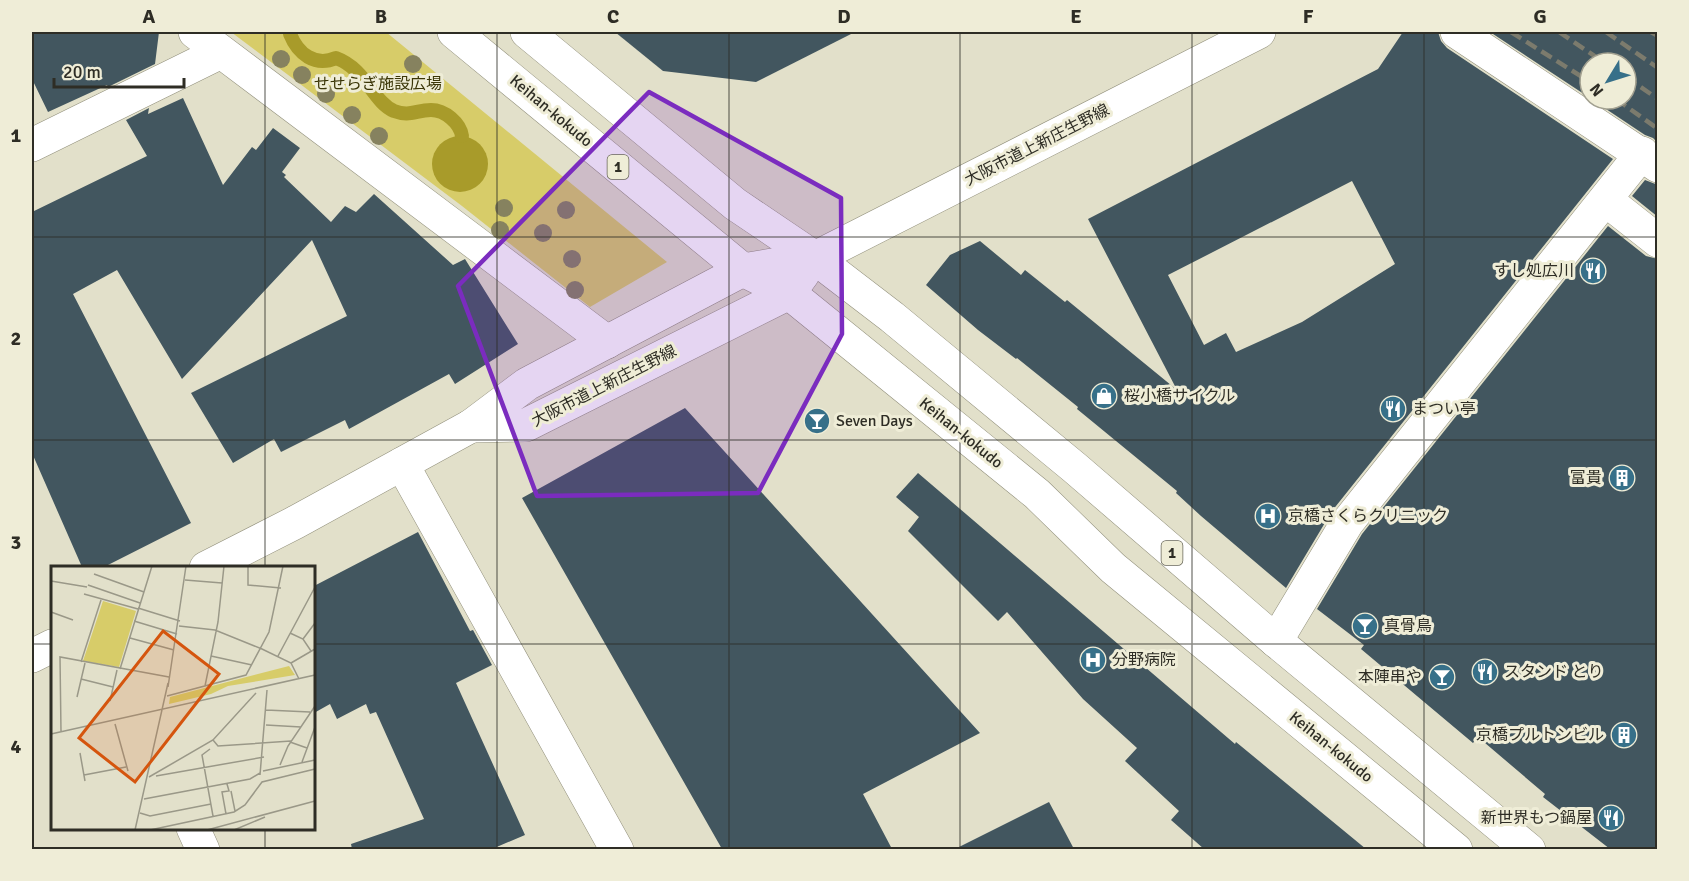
<svg xmlns="http://www.w3.org/2000/svg" width="1689" height="881" font-family="Signika,'Noto Sans JP',sans-serif">
<rect width="100%" height="100%" fill="#e2e0ca"/>
<!-- green -->
<path fill="#d7cc69" d="M231,32H386L667,262L590,307L462,206Z"/>
<!-- water -->
<circle fill="#a89b2a" cx="460" cy="164" r="28"/>
<g fill="none" stroke-linecap="round" stroke-linejoin="round">
<!-- stream -->
<path stroke="#a89b2a" stroke-width="14" d="M290,34C298,54 315,67 336,58C366,69 373,102 394,111C410,117 416,110 431,110C445,110 460,123 462,136"/>
</g>
<!-- building -->
<g fill="#42565f" fill-rule="evenodd">
<path d="M32,32H159L155,64L108,87L107,85L48,112L32,79Z"/>
<path d="M615,32H855L756,82L663,71Z"/>
<path d="M1403,32H1438L1441,41L1447,48L1613,159L1332,511L1286,588L1201,516L1176,493L1177,491L1077,409L1078,407L1017,358L1016,359L978,330L926,285L950,255L980,241L1021,275L1025,270L1065,302L1067,300L1177,390L1088,219L1378,69ZM1352,181L1395,264L1302,322L1236,352L1226,333L1204,345L1168,275Z"/>
<path d="M1490,32H1658V143L1653,138L1645,135L1591,99H1626V63H1590V98Z"/>
<path d="M183,98L223,185L252,147L256,150L273,128L300,148L282,172L286,175L284,177L331,222L345,206L356,212L374,194L453,265L465,259L518,344L455,384L449,374L349,429L345,420L281,452L274,439L233,463L191,393L347,316L312,240L182,379L117,270L73,294L191,523L104,567H82L32,453V212L147,156L126,120L149,108L148,114Z"/>
<path d="M1645,180L1658,185V217L1632,196Z"/>
<path d="M1608,226L1646,256L1658,259V849H1610L1543,797L1545,794L1478,737L1473,743L1361,649L1364,645L1317,609L1362,534Z"/>
<path d="M685,408L980,733L863,794L892,849H722L522,498Z"/>
<path d="M918,473L1235,744L1236,742L1366,849H1204L1171,820L1179,811L1125,761L1137,748L1083,699L1007,612L998,621L908,531L919,517L896,497Z"/>
<path d="M418,532L470,631L473,630L492,665L456,683L525,835L492,849H352L351,844L424,819L376,712L370,714L366,704L337,719L330,704L314,713V586Z"/>
<path d="M1049,802L1074,849H955Z"/>
</g>
<g fill="none" stroke-linecap="round" stroke-linejoin="round">
<!-- pedestrian casing -->
<g stroke="#92907c" stroke-width="34">
<path id="pedestrian" d="M1457,32L1658,166"/>
</g>
<!-- minor casing -->
<g stroke="#92907c" stroke-width="34">
<g id="minor">
<path d="M195,32L607,342"/>
<path d="M32,145L221,52"/>
<path d="M1606,200L1658,241"/>
<path d="M402,464L617,850"/>
<path d="M1276,641L1347,523L1642,153"/>
<path d="M193,828L203,850"/>
</g>
</g>
<!-- primary casing -->
<g stroke="#92907c" stroke-width="34">
<g id="primary">
<path d="M471,426L526,425L789,293L803,274"/>
<path d="M206,568L296,522L471,426L527,384L743,270L815,258L1259,32"/>
<path d="M32,656L52,646"/>
</g>
</g>
<!-- trunk casing -->
<g stroke="#92907c" stroke-width="34">
<g id="trunk">
<path d="M454,32L743,270L789,293L1037,494L1113,568L1456,850"/>
<path d="M527,32L735,204L815,258L892,317L1075,468L1276,641L1529,850"/>
</g>
</g>
<!-- pedestrian -->
<use href="#pedestrian" stroke="#fff" stroke-width="33"/>
<!-- minor -->
<use href="#minor" stroke="#fff" stroke-width="33"/>
<!-- primary -->
<use href="#primary" stroke="#fff" stroke-width="33"/>
<!-- trunk -->
<use href="#trunk" stroke="#fff" stroke-width="33"/>
<!-- rail -->
<g stroke="#7c7b6d" stroke-width="4.5" stroke-dasharray="12 6" stroke-linecap="butt">
<path d="M1511,32L1590,82"/>
<path d="M1559,32L1605,63"/>
<path d="M1606,32L1658,68"/>
<path d="M1651,32L1658,36"/>
<path d="M1626,77L1658,99"/>
<path d="M1616,99L1658,129"/>
</g>
</g>
<!-- trees -->
<g fill="#86825f">
<circle cx="281" cy="59" r="9"/>
<circle cx="413" cy="64" r="9"/>
<circle cx="302" cy="75" r="9"/>
<circle cx="326" cy="94" r="9"/>
<circle cx="352" cy="115" r="9"/>
<circle cx="379" cy="136" r="9"/>
<circle cx="504" cy="208" r="9"/>
<circle cx="566" cy="210" r="9"/>
<circle cx="500" cy="230" r="9"/>
<circle cx="543" cy="233" r="9"/>
<circle cx="572" cy="259" r="9"/>
<circle cx="575" cy="290" r="9"/>
</g>
<!-- marked area -->
<path fill="#7b2cbf" fill-opacity="0.2" stroke="#7b2cbf" stroke-width="4.5" stroke-linejoin="round" d="M649,92L841,198L842,334L758,493L537,496L458,286Z"/>
<!-- grid -->
<path fill="none" stroke="#2e2d25" stroke-width="1.5" stroke-opacity="0.55" d="M265,32V568M497,32V850M729,32V850M960,32V850M1192,32V850M1424,32V850M32,237H1658M32,440H1658M32,644H52M314,644H1658M265,828V850"/>
<!-- icons -->
<defs>
<g id="restaurant-disc" transform="scale(1.35)"><circle r="9.5" fill="#377089" stroke="#efedd7"/><path d="M-5-6h1v4h1v-4h1v4h1v-4h1v5L-1.5 .5V6h-2V.5L-5-1ZM5-6V6H3V1.5H1.5Q1.5-4 5-6Z" fill="#fff"/></g>
<g id="shop-disc" transform="scale(1.35)"><circle r="9.5" fill="#377089" stroke="#efedd7"/><path d="M-5-2.5h2.3a2.7 3.5 0 0 1 5.4 0H5L5.5 6h-11ZM-1.5-2.5h3a1.5 2.3 0 0 0-3 0Z" fill="#fff"/></g>
<g id="bar-disc" transform="scale(1.35)"><circle r="9.5" fill="#377089" stroke="#efedd7"/><path d="M-6-5H6L.8 .8V4.5H3.5V6h-7V4.5H-.8V.8Z" fill="#fff"/></g>
<g id="building-disc" transform="scale(1.35)"><circle r="9.5" fill="#377089" stroke="#efedd7"/><path d="M-4-6H4V6H1V3H-1V6H-4ZM-2.5-4.3h1.7v1.8h-1.7ZM.8-4.3h1.7v1.8H.8ZM-2.5-1h1.7V.8h-1.7ZM.8-1h1.7V.8H.8Z" fill="#fff"/></g>
<g id="hospital-disc" transform="scale(1.35)"><circle r="9.5" fill="#377089" stroke="#efedd7"/><path d="M-5-5h3v3.5h4V-5h3V5h-3V1.5h-4V5h-3Z" fill="#fff"/></g>
</defs>
<g fill-rule="evenodd">
<use href="#restaurant-disc" x="1593" y="271"/>
<use href="#shop-disc" x="1104" y="396"/>
<use href="#restaurant-disc" x="1393" y="409"/>
<use href="#bar-disc" x="817" y="421"/>
<use href="#building-disc" x="1622" y="478"/>
<use href="#hospital-disc" x="1268" y="516"/>
<use href="#bar-disc" x="1365" y="626"/>
<use href="#hospital-disc" x="1093" y="660"/>
<use href="#restaurant-disc" x="1485" y="672"/>
<use href="#bar-disc" x="1442" y="677"/>
<use href="#building-disc" x="1624" y="735"/>
<use href="#restaurant-disc" x="1611" y="818"/>
</g>
<g text-anchor="middle" dominant-baseline="central" stroke-width="6" stroke-linejoin="round" paint-order="stroke">
<!-- shield labels -->
<g fill="#efedd7" stroke="#68675a" stroke-width="1.5">
<rect x="607.5" y="155" width="21" height="24" rx="4.5"/>
<rect x="1161.5" y="541" width="21" height="24" rx="4.5"/>
</g>
<g font-size="15" font-weight="bold" fill="#2e2d25">
<text x="618" y="167">1</text>
<text x="1172" y="553">1</text>
</g>
<!-- park labels -->
<g font-size="16" fill="#3b3607" stroke="#efedd7">
<text x="378" y="84">せせらぎ施設広場</text>
</g>
<!-- street labels -->
<g font-size="16" fill="#2e2d25" stroke="#efedd7">
<text transform="translate(551 111) rotate(40)">Keihan-kokudo</text>
<text transform="translate(1037 145) rotate(-27)">大阪市道上新庄生野線</text>
<text transform="translate(604 386) rotate(-27)">大阪市道上新庄生野線</text>
<text transform="translate(961 433) rotate(39)">Keihan-kokudo</text>
<text transform="translate(1331 747) rotate(39)">Keihan-kokudo</text>
</g>
<!-- poi labels -->
<g font-size="16" fill="#2e2d25" stroke="#efedd7" text-anchor="start">
<text x="1574" y="271" text-anchor="end">すし処広川</text>
<text x="1124" y="396">桜小橋サイクル</text>
<text x="1412" y="409">まつい亭</text>
<text x="836" y="421">Seven Days</text>
<text x="1602" y="478" text-anchor="end">富貴</text>
<text x="1288" y="516">京橋さくらクリニック</text>
<text x="1384" y="626">真骨鳥</text>
<text x="1112" y="660">分野病院</text>
<text x="1504" y="672">スタンド とり</text>
<text x="1422" y="677" text-anchor="end">本陣串や</text>
<text x="1604" y="735" text-anchor="end">京橋プルトンビル</text>
<text x="1592" y="818" text-anchor="end">新世界もつ鍋屋</text>
</g>
</g>
<!-- overview -->
<g transform="translate(51 566)">
<rect width="264" height="264" fill="#e2e0ca"/>
<path d="M52,35L85,45L68,101L32,95ZM238,100L244,109L177,120L160,128L118,138L119,131Z" fill="#d7cc69"/>
<path fill="none" stroke="#9a9888" stroke-width="1.5" d="M197,0V19L230,22M43,8L93,26M134,14L171,17M0,15L36,21M37,19L89,37M33,28L87,43M87,42L129,55M0,46L22,54M83,55L126,68M128,60L164,64L211,83L240,97L248,113M239,67L252,73L260,85M79,72L123,84M252,73L264,57M160,90L201,99M227,90L264,21M30,96L50,34M240,97L264,83M69,103L101,0M30,113L62,121M154,120L167,56L173,0M117,121L135,0M116,130L195,109L218,66L232,0M26,131L34,97M59,135L66,104M215,144L259,146M64,158L77,205M215,159L250,161M10,166L9,91L118,111M0,168L264,109M162,174L167,180L240,175M239,176L256,182M159,183L151,189L162,250M29,187L34,215M251,196L264,161M229,199L237,180L264,140M212,205L264,194M33,209L75,201M209,209L216,124M105,210L213,191M98,211L162,174L205,127M180,225L184,245M93,233L199,213L209,207M89,247L99,250L160,238M175,248L171,226L178,225L176,218M84,264L117,117M99,264L183,246L194,239L211,216L264,203M156,264L264,235M183,264L214,251"/>
<path fill="#d5550e" fill-opacity="0.15" stroke="#d5550e" stroke-width="3" d="M112,65L168,108L84,216L28,172Z"/>
<rect width="264" height="264" fill="none" stroke="#2e2d25" stroke-width="3"/>
</g>
<!-- border -->
<rect width="1689" height="881" fill="none" stroke="#efedd7" stroke-width="66"/>
<!-- north arrow -->
<g transform="translate(1608 81) rotate(232)"><circle r="28" fill="#efedd7" stroke="#a2a090" stroke-width="1.5"/>
<path d="M0-4.5L10 22L0 15L-10 22Z" fill="#377089"/>
<text y="-9" font-size="16" font-weight="bold" text-anchor="middle" fill="#2e2d25">N</text>
</g>
<!-- scale -->
<path d="M54 78v9h130v-9" fill="none" stroke="#2e2d25" stroke-width="3"/>
<text x="63" y="78" font-size="18" fill="#2e2d25" stroke="#efedd7" stroke-width="4.5" paint-order="stroke">20 m</text>
<rect x="33" y="33" width="1623" height="815" fill="none" stroke="#2e2d25" stroke-width="2"/>
<g font-size="20" text-anchor="middle" font-weight="bold" fill="#2e2d25">
<text x="149" y="23">A</text>
<text x="381" y="23">B</text>
<text x="613" y="23">C</text>
<text x="844" y="23">D</text>
<text x="1076" y="23">E</text>
<text x="1308" y="23">F</text>
<text x="1540" y="23">G</text>
<text x="16" y="142">1</text>
<text x="16" y="345">2</text>
<text x="16" y="549">3</text>
<text x="16" y="753">4</text>
</g>
</svg>
